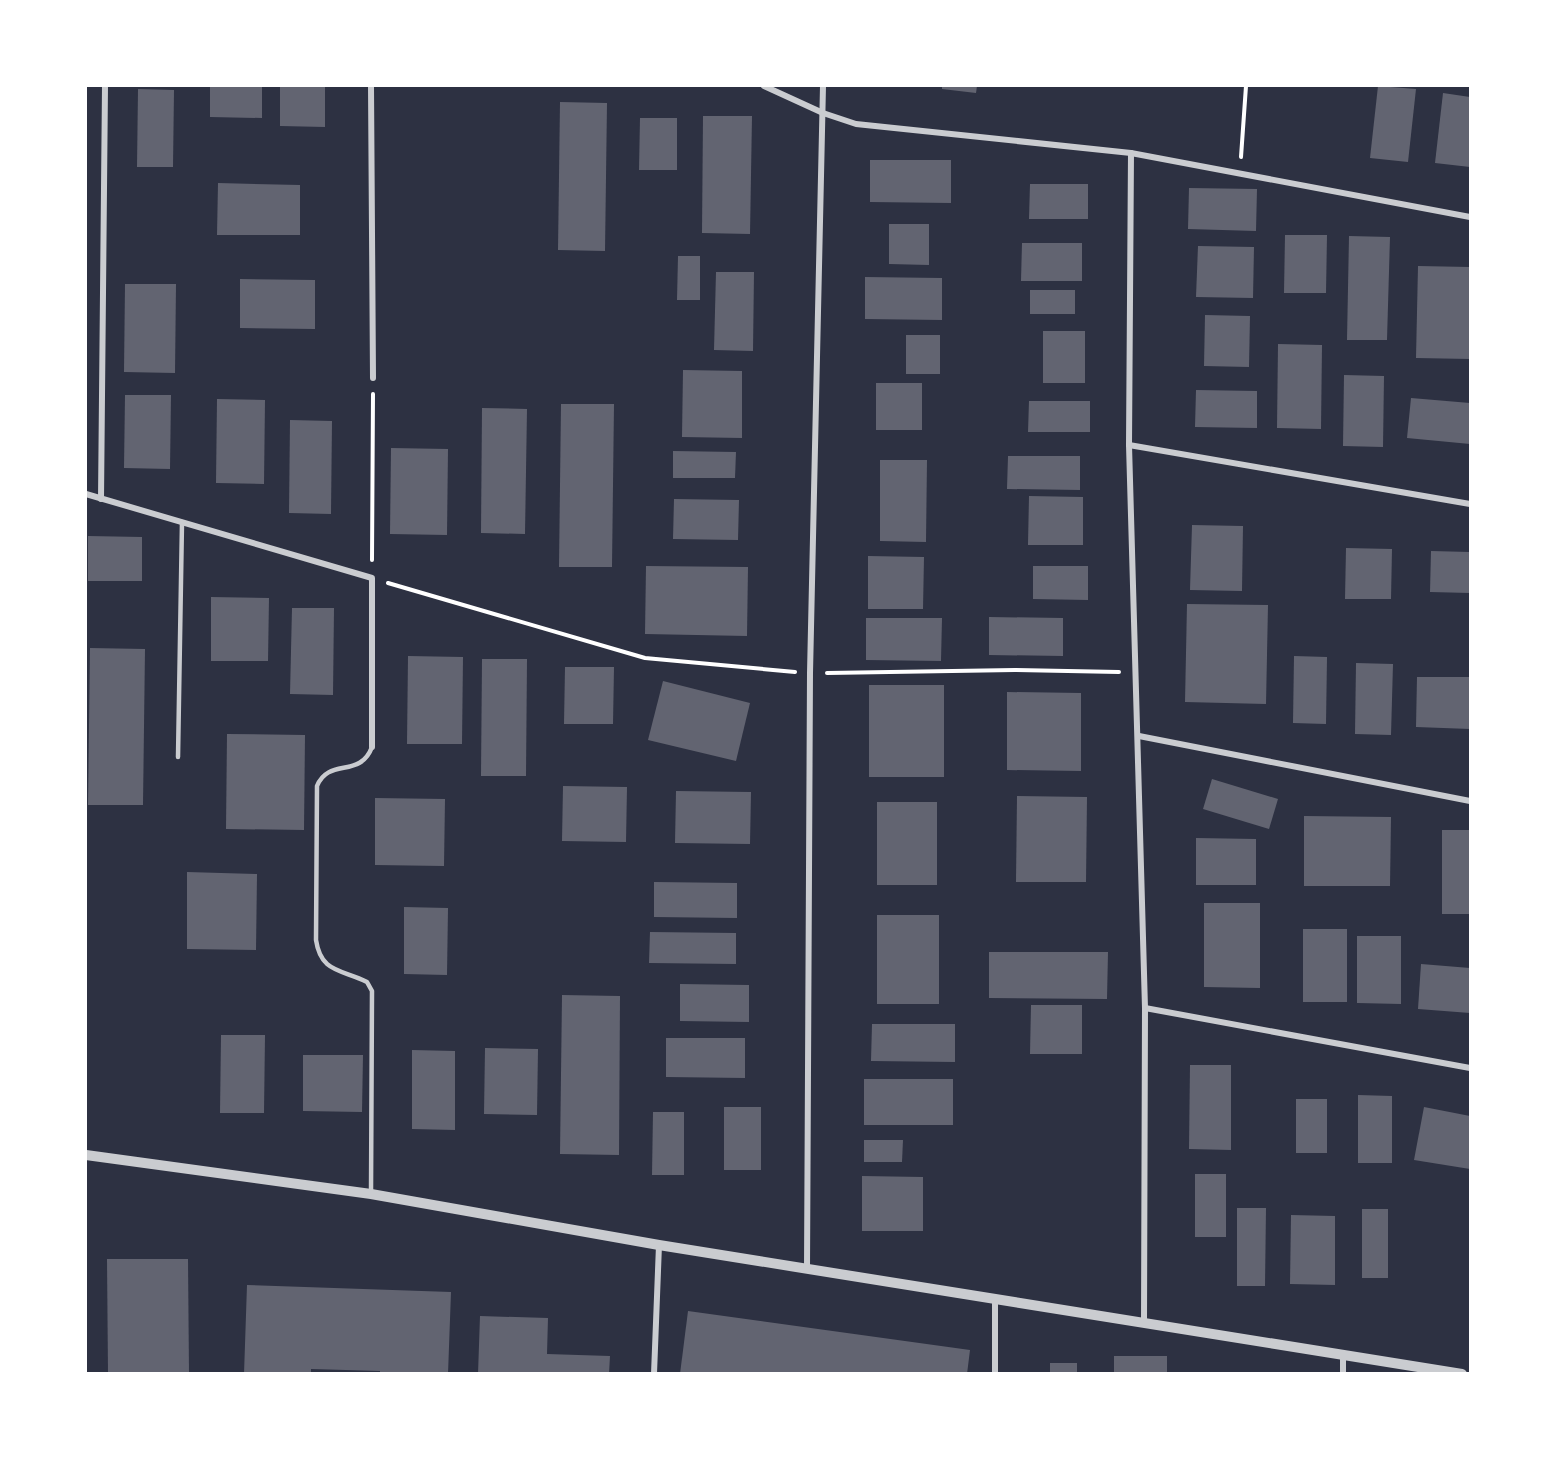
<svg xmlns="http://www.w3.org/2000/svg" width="1556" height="1459" font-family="Figtree,sans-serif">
<rect width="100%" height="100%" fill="#2d3142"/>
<!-- building -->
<g fill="#626471">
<path d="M210,86H262V118L210,117Z"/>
<path d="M280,86H325V127L280,126Z"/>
<path d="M942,86H977L976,93L942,89Z"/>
<path d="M1378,86L1416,89L1408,162L1370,158Z"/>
<path d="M138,89L174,90L173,167H137Z"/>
<path d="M1443,93L1470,97V167L1435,163Z"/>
<path d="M560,102L607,103L605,251L558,250Z"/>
<path d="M703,116H752L750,234L702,233Z"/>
<path d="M640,118H677V170H639Z"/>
<path d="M870,160H951V203L870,202Z"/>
<path d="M218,183L300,185V235H217Z"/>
<path d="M1030,184H1088V219H1029Z"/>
<path d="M1189,188L1257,189L1256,231L1188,229Z"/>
<path d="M889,224H929V265L889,264Z"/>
<path d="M1285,235H1327L1326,293H1284Z"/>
<path d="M1349,236L1390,237L1387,340H1347Z"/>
<path d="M1022,243H1082V281H1021Z"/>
<path d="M1198,246L1254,247L1253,298L1196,297Z"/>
<path d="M678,256H700V300H677Z"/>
<path d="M1418,266L1470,267V359L1416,358Z"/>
<path d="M716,272H754L753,351L714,350Z"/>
<path d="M865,277L942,278V320L865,319Z"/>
<path d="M240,279L315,280V329L240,328Z"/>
<path d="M125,284H176L175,373L124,372Z"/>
<rect x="1030" y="290" width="45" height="24"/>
<path d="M1205,315L1250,316L1249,367L1204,366Z"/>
<rect x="1043" y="331" width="42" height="52"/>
<rect x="906" y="335" width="34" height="39"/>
<path d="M1278,344L1322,345L1321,429L1277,428Z"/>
<path d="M683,370L742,371V438L682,437Z"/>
<path d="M1344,375L1384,376L1383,447L1343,446Z"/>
<rect x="876" y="383" width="46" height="47"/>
<path d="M1196,390L1257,391V428L1195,427Z"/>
<path d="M125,395H171L170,469L124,468Z"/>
<path d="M1411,398L1470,403V444L1407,438Z"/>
<path d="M217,399L265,400L264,484L216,483Z"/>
<path d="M1029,401H1090V432H1028Z"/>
<path d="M561,404H614L612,567H559Z"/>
<path d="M482,408L527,409L525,534L481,533Z"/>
<path d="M290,420L332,421L331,514L289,513Z"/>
<path d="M391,448L448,449L447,535L390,534Z"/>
<path d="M673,451L736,452L735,478H673Z"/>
<path d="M1008,456H1080V490L1007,489Z"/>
<path d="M880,460H927L926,542L880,541Z"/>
<path d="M1029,496L1083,497V545H1028Z"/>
<path d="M674,499L739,500L738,540L673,539Z"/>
<path d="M1192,525L1243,526L1242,591L1190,590Z"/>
<path d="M88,536L142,537V581H88Z"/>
<path d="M1346,548L1392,549L1391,599H1345Z"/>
<path d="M1431,551L1470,552V593L1430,592Z"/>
<path d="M868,556L924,557L923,609H868Z"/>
<path d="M646,566L748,567L747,636L645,634Z"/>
<path d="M1033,566H1088V600L1033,599Z"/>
<path d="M211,597L269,598L268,661H211Z"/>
<path d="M1187,604L1268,605L1266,704L1185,702Z"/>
<path d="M292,608H334L333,695L290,694Z"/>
<path d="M989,617L1063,618V656L989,655Z"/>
<path d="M866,618H942L941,661L866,660Z"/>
<path d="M90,648L145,649L143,805H88Z"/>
<path d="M408,656L463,657L462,744H407Z"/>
<path d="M1294,656L1327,657L1326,724L1293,723Z"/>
<path d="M482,659H527L526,776H481Z"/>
<path d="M1356,663L1393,664L1391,735L1355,734Z"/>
<path d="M565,667H614L613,724H564Z"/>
<path d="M1417,677H1470V729L1416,727Z"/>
<path d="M663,681L750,703L736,761L648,740Z"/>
<rect x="869" y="685" width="75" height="92"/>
<path d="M1007,692L1081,693V771L1007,770Z"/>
<path d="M227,734L305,735L304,830L226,829Z"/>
<path d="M1212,779L1278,799L1269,829L1203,809Z"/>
<path d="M563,786L627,787L626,842L562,841Z"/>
<path d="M676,791L751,792L750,844L675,843Z"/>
<path d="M1017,796L1087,797L1086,882H1016Z"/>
<path d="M375,798L445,799L444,866L375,865Z"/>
<rect x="877" y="802" width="60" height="83"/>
<path d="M1304,816L1391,817L1390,886H1304Z"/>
<rect x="1442" y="830" width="28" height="84"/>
<path d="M1196,838L1256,839V885H1196Z"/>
<path d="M187,872L257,874L256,950L187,949Z"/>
<path d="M654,882L737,883V918L654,917Z"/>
<path d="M1204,903H1260V988L1204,987Z"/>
<path d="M404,907L448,908L447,975L404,974Z"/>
<rect x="877" y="915" width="62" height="89"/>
<rect x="1303" y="929" width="44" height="73"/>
<path d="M650,932L736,933V964L649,963Z"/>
<path d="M1357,936H1401V1004L1357,1003Z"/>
<path d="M989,952H1108L1107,999L989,998Z"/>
<path d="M1421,964L1470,968V1013L1418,1009Z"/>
<path d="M680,984L749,985V1022L680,1021Z"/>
<path d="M562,995L620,996L619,1155L560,1154Z"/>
<path d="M1031,1005H1082V1054H1030Z"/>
<path d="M872,1024H955V1062L871,1061Z"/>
<path d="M221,1035H265L264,1113H220Z"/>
<path d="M666,1038H745V1078L666,1077Z"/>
<path d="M485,1048L538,1049L537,1115L484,1114Z"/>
<path d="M412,1050L455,1051V1130L412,1129Z"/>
<path d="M303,1055H363L362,1112L303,1111Z"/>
<path d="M1190,1065H1231V1150L1189,1149Z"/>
<rect x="864" y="1079" width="89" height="46"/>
<path d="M1358,1095L1392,1096V1163H1358Z"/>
<rect x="1296" y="1099" width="31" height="54"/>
<rect x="724" y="1107" width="37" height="63"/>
<path d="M1424,1107L1470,1116V1169L1414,1160Z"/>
<path d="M653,1112H684V1175H652Z"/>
<path d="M864,1140H903L902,1162H864Z"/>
<rect x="1195" y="1174" width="31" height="63"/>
<path d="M862,1176L923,1177V1231H862Z"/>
<path d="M1237,1208H1266L1265,1286H1237Z"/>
<rect x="1362" y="1209" width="26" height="69"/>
<path d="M1291,1215L1335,1216V1285L1290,1284Z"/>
<path d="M107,1259H188L189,1374H108Z"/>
<path d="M247,1285L451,1292L448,1374H380V1371L311,1369V1374H244Z"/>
<path d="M688,1311L970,1350L967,1374H680Z"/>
<path d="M480,1316L548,1318L547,1354L610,1356L609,1374H478Z"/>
<rect x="1114" y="1356" width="53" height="18"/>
<rect x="1050" y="1363" width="27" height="11"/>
</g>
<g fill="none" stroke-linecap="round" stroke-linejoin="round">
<!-- path -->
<g stroke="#fff" stroke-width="4">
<path d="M1241,157L1246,86"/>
<path d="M372,560L373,394"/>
<path d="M388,583L645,658L795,672"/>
<path d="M827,673L1015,670L1119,672"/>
</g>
<!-- service -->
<g stroke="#caccd0" stroke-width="4.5">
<path d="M178,757L182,522"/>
<path d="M371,1194L372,991L367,982C341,969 321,973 316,940L317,786C329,757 360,779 372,747"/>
</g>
<!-- minor -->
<g stroke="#caccd0" stroke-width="6">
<path d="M371,86L373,378"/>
<path d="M764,86L823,113L856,124L1131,153L1470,217"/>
<path d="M1131,153L1129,445L1145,1008L1144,1323"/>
<path d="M1129,445L1470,504"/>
<path d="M86,494L372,578V747"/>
<path d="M101,499L105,86"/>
<path d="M1139,736L1470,801"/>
<path d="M1145,1008L1470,1068"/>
<path d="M807,1269L810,673L823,86"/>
<path d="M995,1299V1374"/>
<path d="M1343,1356V1374"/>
<path d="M654,1374L659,1245"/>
</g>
<!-- tertiary -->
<path stroke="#caccd0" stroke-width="10" d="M86,1155L371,1194L659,1245L1462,1374"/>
</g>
<!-- border -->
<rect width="1556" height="1459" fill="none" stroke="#ffffff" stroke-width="174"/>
</svg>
